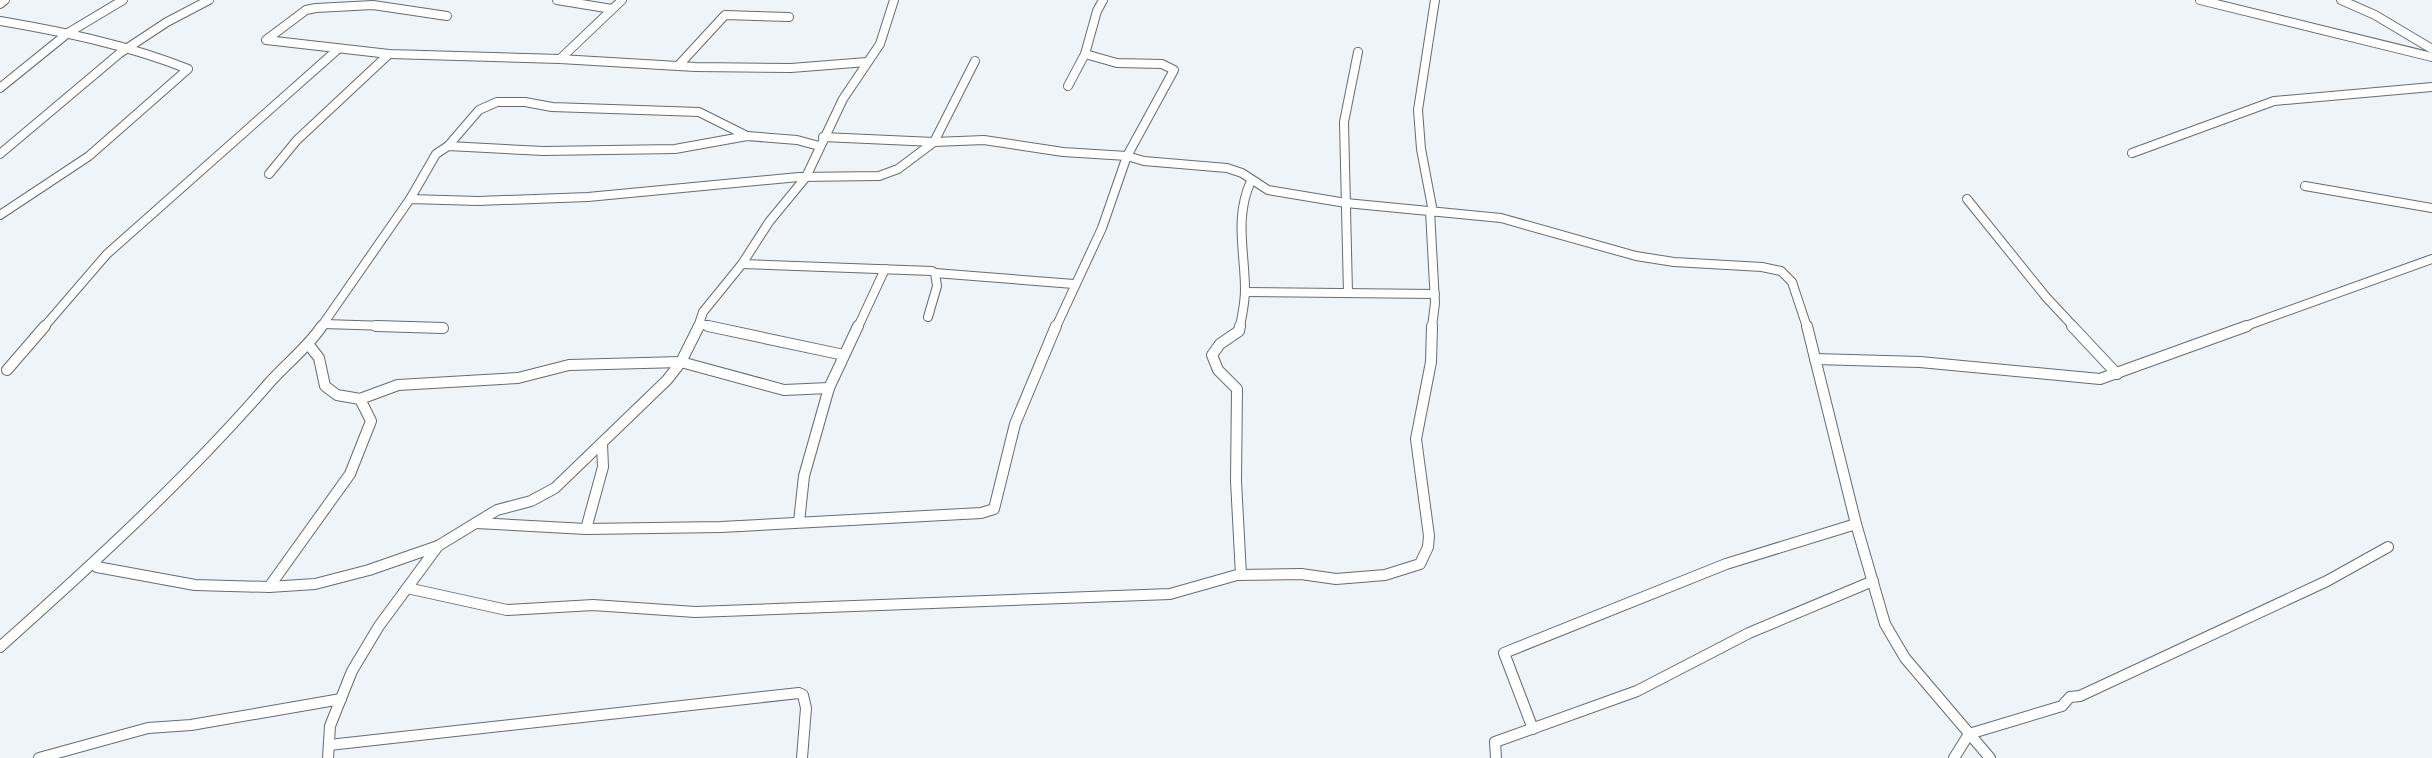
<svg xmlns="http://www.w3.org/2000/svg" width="2432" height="758" font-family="'Source Sans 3',sans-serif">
<rect width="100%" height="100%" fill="#eef4f8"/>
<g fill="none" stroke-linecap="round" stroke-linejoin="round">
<!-- minor-far1 casing -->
<g stroke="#666c6f" stroke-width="10">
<g id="minor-far1">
<path d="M557,0L612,9"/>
<path d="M2200,0L2432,57"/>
<path d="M2341,0L2375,15L2432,49"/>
<path d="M0,4L5,0"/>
<path d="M447,16L373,5L316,8L306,10L266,40L389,54L560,59L695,67L791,68L867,62"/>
<path d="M0,21C64,32 128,45 188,69L89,156L0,215"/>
<path d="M560,59L622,0"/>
<path d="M678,66L725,15L789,17"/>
<path d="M1068,86L1085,54L1097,11L1103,0"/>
<path d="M0,88L68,33L123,0"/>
<path d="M823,137L934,142L975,61"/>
<path d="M448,146L479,110L497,102H525L552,107L699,112L747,136"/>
<path d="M2132,153L2274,101L2432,87"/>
<path d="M0,154L120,53L167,22L209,0"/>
<path d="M269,174L297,140L389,54"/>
<path d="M2305,186L2432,208"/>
<path d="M410,199L436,154L448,146L543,151L675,149L747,136L797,140L819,146"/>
<path d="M1967,199L2046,297L2074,327"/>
<path d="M1430,211L1435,303L1432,327"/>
<path d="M1433,212L1421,149L1418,110L1435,0"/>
<path d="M742,264L932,271L935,273L937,286L928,317"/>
<path d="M935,273L1074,284"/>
<path d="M1245,292L1435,294"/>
<path d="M1348,293L1344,122L1358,52"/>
<path d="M324,324L420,327"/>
<path d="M700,324L715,327"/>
<path d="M44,327L107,254L337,50"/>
<path d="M321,327L410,199L478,201L588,197L799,177L879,176L898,169L934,142L984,140L1063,152L1127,156L1144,161L1227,168L1242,173L1268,190L1346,203L1501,218L1636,256L1674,262L1762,267L1781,271L1792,282L1807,327"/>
<path d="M698,327L703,312L742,264L769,222L806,177L843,99L880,44L894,0"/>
<path d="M858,327L885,269"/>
<path d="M1056,327L1102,228L1127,156L1174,70L1162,64L1117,63L1085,54"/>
<path d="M1240,327C1242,315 1245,303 1245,290C1245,252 1234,218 1251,181"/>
<path d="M2243,327L2432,259"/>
</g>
</g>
<!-- minor casing -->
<g stroke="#666c6f" stroke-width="12">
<g id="minor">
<path d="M376,326L443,328"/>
<path d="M708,326L844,355"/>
<path d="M1240,326L1239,331L1220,344L1212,355L1218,370L1237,389L1236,481L1241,575"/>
<path d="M1807,326L1856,524L1885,624L1905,658L1990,758"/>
<path d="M2072,326L2117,374"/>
<path d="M309,345L319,358L325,386L337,395L360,399L398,385L518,378L569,365L681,362L784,390L829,388"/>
<path d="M1815,359L1920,362L2100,379L2247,326"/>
<path d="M7,370L45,326"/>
<path d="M799,522L804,476L829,388L858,326"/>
<path d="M476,523L586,529L721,527L981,513L994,509L1015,424L1056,326"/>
<path d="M586,529L603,467L602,444"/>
<path d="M96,562L97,567L195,585L269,587L315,584L369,570L438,546L497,510L531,501L555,488L667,380L681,362L699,326"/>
<path d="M269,587L350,474L371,421L360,399"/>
<path d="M407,588L507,610L593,605L695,612L1170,594L1237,575L1301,574L1336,579L1385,575L1420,564L1428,547L1429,536L1416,439L1431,362L1432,326"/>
<path d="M0,647C94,563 187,478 270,382C287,363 307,348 322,326"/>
<path d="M1533,729L1504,653L1726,564L1856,524"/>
<path d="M329,745L799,693L803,695L806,708L802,758"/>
<path d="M39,758L148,728L191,725L341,699"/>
<path d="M328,758L330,726L352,671L379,626L438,546"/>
<path d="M1496,758L1495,742L1637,691L1749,633L1873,581"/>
<path d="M1954,758L1969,734L2062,706L2070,697L2080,696L2327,581L2388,547"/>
</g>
</g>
<!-- minor-far1 -->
<use href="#minor-far1" stroke="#fff" stroke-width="8"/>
<!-- minor -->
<use href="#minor" stroke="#fff" stroke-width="10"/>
</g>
</svg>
